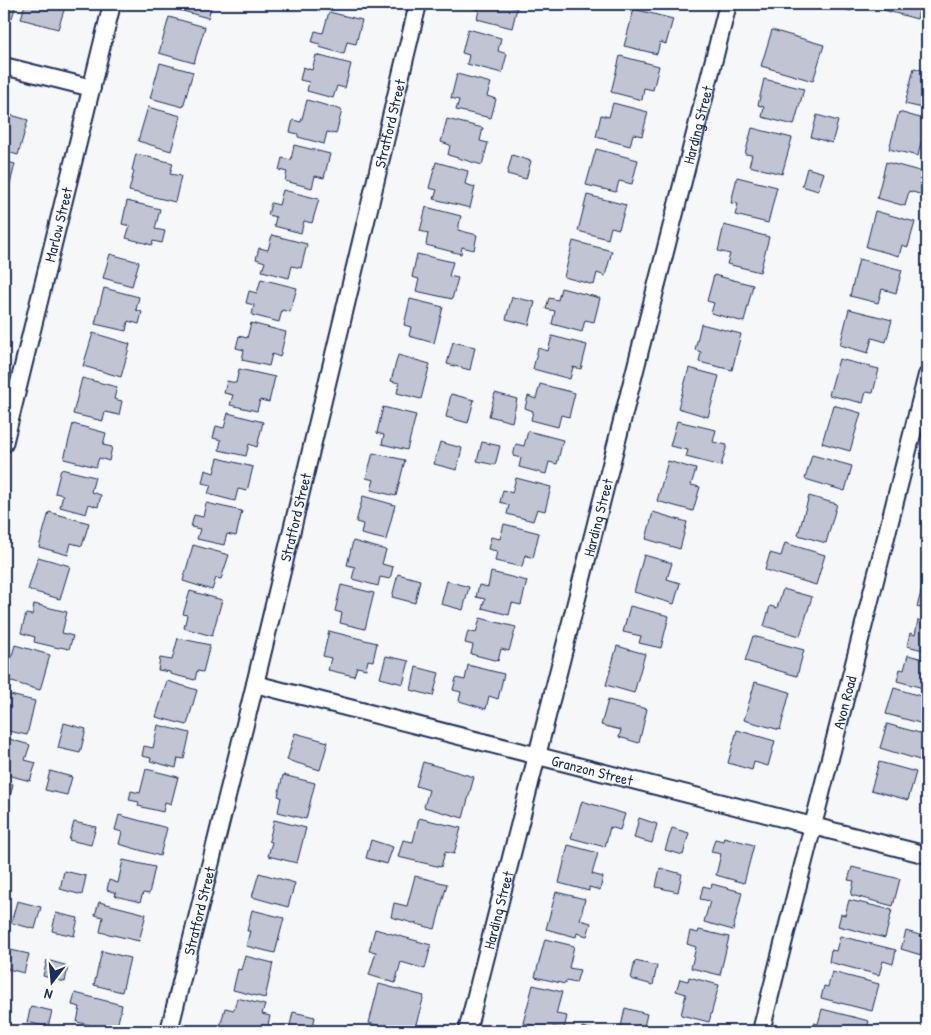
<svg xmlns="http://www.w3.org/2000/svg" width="931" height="1035" font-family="'Patrick Hand',sans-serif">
<rect width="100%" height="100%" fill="#f6f7f9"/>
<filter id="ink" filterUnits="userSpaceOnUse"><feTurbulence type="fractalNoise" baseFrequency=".02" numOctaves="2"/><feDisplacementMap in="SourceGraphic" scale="10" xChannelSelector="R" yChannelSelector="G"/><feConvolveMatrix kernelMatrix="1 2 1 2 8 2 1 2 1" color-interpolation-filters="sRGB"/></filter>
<g filter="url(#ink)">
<!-- building -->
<g fill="#c0c4d3" stroke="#1b2f5e">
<path d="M4,4H16L12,18L4,16Z"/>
<path d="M25,4H66L58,29L21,19Z"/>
<path d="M173,4H212L208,18L172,8Z"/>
<path d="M473,4H509L508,6L517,8L512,28L477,19L479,10L472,8Z"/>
<path d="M832,4H853L851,11L831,6Z"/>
<path d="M882,4H921L917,19L880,9Z"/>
<path d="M634,9L673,19L666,44L660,42L657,54L624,46Z"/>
<path d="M329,12L362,20L356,44L347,42L344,54L319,47L320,44L312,42L315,31L323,33Z"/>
<path d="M169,17L205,27L194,63L159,53Z"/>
<path d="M468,29L501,38L498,51L507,54L502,73L467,64L469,55L462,53Z"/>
<path d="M772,30L824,45L813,81L761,66Z"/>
<path d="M316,55L351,64L345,88L337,86L333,98L307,91L309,82L300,80L303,67L312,70Z"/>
<path d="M620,56L659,66L653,90L644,88L642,100L611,92Z"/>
<path d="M160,63L193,72L183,107L150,98Z"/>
<path d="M914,68L927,71V109L905,104Z"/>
<path d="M457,74L491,83L487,96L496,99L491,118L456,110L459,100L451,98Z"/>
<path d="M764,79L804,89L794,125L762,117L764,107L758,105Z"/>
<path d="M307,100L342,110L336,134L327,132L324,144L298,137V134L290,132L293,120L301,122Z"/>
<path d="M613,103L648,112L642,136L633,134L630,146L596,137L601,115L609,117Z"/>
<path d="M148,107L181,116L171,151L138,141Z"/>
<path d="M899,112L927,120V143L921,142L918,156L889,149Z"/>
<path d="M4,113L28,120L18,155L4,151Z"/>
<path d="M817,115L838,121L832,143L811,137Z"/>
<path d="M447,119L483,128L480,141L488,143L482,165L448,155L450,145L441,142Z"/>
<path d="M752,128L792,138L782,174L749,166L752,155L745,154Z"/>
<path d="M294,145L330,154L324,178L315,176L312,188L285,181L287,172L279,170L282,158L291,160Z"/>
<path d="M596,149L638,160L632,184L619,181L616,192L586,185Z"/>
<path d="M136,154L173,163L170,174L181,176L175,202L129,191L134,171L132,170Z"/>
<path d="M512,155L531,161L526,179L507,174Z"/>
<path d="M4,161L15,164L9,188L4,187Z"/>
<path d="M436,162L468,171L465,184L475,187L470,208L434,199L437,190L429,188Z"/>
<path d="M886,162L927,173V178L923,195L909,191L905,206L877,198Z"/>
<path d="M807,168L824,173L818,191L802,186Z"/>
<path d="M737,177L777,187L768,223L735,215L738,204L731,203Z"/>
<path d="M283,190L319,199L312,223L304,221L301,233L274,226L276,217L268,215L271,203L279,205Z"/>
<path d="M587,195L626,205L619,229L611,227L608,239L578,231Z"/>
<path d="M127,201L160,209L155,229L165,231L162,243L153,241L152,245L126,238L130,226L122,224Z"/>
<path d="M426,207L461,216L458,230L477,235L474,250L462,247L461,254L426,245L428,233L420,231Z"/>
<path d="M875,211L915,222L908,247L902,245L899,256L866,247Z"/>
<path d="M724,225L769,237L760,272L727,264L730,254L718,251Z"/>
<path d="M272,235L307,244L301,268L292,266L289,278L262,271L265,262L256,259L259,248L268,250Z"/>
<path d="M573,241L612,251L605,276L597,273L594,285L564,277Z"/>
<path d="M110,254L139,262L132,286L103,278Z"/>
<path d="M417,254L453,262L449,276L458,278L452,299L416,291L419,279L412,277Z"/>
<path d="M859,259L902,270L896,293L882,289L878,303L850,296Z"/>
<path d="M714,275L753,285L744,322L711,313L714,303L707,301Z"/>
<path d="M261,279L297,288L290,312L282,310L279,322L252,315L254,305L246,303L249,291L257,293Z"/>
<path d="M104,288L139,297L136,310L142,312L139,324L128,321L126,331L95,324Z"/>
<path d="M561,288L600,298L594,322L585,320L582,332L552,324L555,311L546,309L549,298L558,300Z"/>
<path d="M512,297L535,302L529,325L506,319Z"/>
<path d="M410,299L443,307L434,343L409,336L411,327L404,325Z"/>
<path d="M849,309L892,320L886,342L872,338L868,353L840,345Z"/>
<path d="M251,323L286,332L280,357L272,354L269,366L242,360L244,350L236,348L239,336L247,338Z"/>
<path d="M701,324L741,334L732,370L699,362L701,352L695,350Z"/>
<path d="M93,333L130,344L121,377L83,366Z"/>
<path d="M552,336L587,345L581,369L573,367L570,379L533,369L538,348L548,351Z"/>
<path d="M453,342L475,347L470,370L447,364Z"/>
<path d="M398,355L430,364L421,399L397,393L399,383L391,381Z"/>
<path d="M839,359L879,369L873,393L866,392L863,403L829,395Z"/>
<path d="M689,368L719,376L708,417L678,408Z"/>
<path d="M239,369L275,377L269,402L260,400L257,411L230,405L233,395L224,393L227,381L236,383Z"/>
<path d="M82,378L117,387L114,399L122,401L119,415L105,412L103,421L73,414Z"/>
<path d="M540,384L575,393L569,417L561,415L558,427L531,420L533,411L525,408L528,396L536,399Z"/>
<path d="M495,393L517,399L512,422L489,416Z"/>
<path d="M451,394L474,400L468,423L446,417Z"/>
<path d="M833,405L861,413L850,451L822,443Z"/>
<path d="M383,407L416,415L407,450L382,444L384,435L377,433Z"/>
<path d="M228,413L263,422L257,447L249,444L246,456L219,450L221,440L213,438L216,426L224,428Z"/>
<path d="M677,421L716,430L713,442L727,445L721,466L686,457L688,450L670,446Z"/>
<path d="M73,424L106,433L103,445L112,447L109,461L99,458L96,467L64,459Z"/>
<path d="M528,431L563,440L557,464L549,462L546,474L519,467L521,458L513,456L516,444L524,446Z"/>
<path d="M440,442L462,448L457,470L434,464Z"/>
<path d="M482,442L500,446L495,465L477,461Z"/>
<path d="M373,453L405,460L396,496L371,490L374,480L366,478Z"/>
<path d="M812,455L852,466L845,491L805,479Z"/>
<path d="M218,458L253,467L247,491L238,489L235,501L208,494L211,485L202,483L205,470L214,473Z"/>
<path d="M668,461L696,469L691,485L700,487L693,511L657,501Z"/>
<path d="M61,469L95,477L91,492L101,495L98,507L89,504L86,514L60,507L63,495L55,493Z"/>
<path d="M516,478L551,487L545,511L537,509L533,521L507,514L509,505L500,502L503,490L512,493Z"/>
<path d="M363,496L395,505L386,540L361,534L363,524L356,522Z"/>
<path d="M809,496L837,504L826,543L798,535Z"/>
<path d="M206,503L242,511L236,536L227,534L224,545L197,539L200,529L191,527L194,515L203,517Z"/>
<path d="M49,512L89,523L82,546L71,543L68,555L39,547Z"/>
<path d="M653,512L687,522L680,549L646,539Z"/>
<path d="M504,524L539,533L533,558L525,555L522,567L495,561L497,551L488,549L491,537L500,539Z"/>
<path d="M353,541L386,550L382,564L393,567L390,579L380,577L378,586L352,579L355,567L347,565Z"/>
<path d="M785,543L825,555L816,585L765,570L770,553L781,556Z"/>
<path d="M193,545L229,555L221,579L216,578L212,590L183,581Z"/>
<path d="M644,555L672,563L667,579L680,583L674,604L634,592Z"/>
<path d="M38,557L70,566L60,599L28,590Z"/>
<path d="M491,572L527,581L521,605L512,603L509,615L482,608L485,599L476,597L479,585L488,587Z"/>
<path d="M398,574L420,580L415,603L392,597Z"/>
<path d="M447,581L469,587L463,610L441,604Z"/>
<path d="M924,581L927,582V610L917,607Z"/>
<path d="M341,585L374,593L365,629L340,623L342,613L335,611Z"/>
<path d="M783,589L812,597L800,636L764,626L770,606L777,608Z"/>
<path d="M190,591L222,600L212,636L184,628L187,615L183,614Z"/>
<path d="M34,604L67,612L62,633L73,636L69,649L60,647L59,648L34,642L35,637L21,633L26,614L32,615Z"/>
<path d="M630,606L669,616L661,648L639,643L641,636L623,632Z"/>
<path d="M480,618L516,627L509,651L501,649L498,661L471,654L473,645L465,643L468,631L476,633Z"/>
<path d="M918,620L927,622V651L907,646L910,633L915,635Z"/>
<path d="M329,631L377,643L373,661L368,660L366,669L357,667L354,676L328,670L331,658L323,656Z"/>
<path d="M753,636L804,650L797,676L745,661Z"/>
<path d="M178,638L210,645L203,672L197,671L195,680L170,674V672L158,670L160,658L172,660Z"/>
<path d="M15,645L50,655L40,690L5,680Z"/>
<path d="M617,646L645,654L634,693L606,685Z"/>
<path d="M908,655L927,660V689L897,681L900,669L904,670Z"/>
<path d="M386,656L409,661L403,684L380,678Z"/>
<path d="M468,665L504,674L498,699L489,696L486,709L459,701L461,692L453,690L456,678L465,680Z"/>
<path d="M416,667L439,673L433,696L411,690Z"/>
<path d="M167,681L197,690L187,725L156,717Z"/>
<path d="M755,682L790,692L780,730L744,720Z"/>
<path d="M894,688L927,698V725L886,714Z"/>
<path d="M6,694L35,701L27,735L4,730V706Z"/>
<path d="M608,700L647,709L639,743L619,737L621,730L601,725Z"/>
<path d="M64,723L86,729L80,753L58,748Z"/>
<path d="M887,724L927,735L926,762L880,748Z"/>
<path d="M158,725L190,733L184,759L178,758L176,768L150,761L151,758L142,756L144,746L153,748Z"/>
<path d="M737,730L775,741L768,766L754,762L752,770L728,763Z"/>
<path d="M295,733L328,742L320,770L287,760Z"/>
<path d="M6,738L30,745L25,760L36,763L30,781L4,774V746Z"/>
<path d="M423,762L474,777L463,818L424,807L429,790L416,786Z"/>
<path d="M879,762L916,772L908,800L871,790Z"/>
<path d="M146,769L178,777L171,804L165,802L163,812L138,806L139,802L129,800L131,791L140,793Z"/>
<path d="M50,771L72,777L67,795L45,790Z"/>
<path d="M283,775L315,783L306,819L278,812L281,797L278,796Z"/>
<path d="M4,782L13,784L5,818H4Z"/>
<path d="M582,801L625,814L620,830L610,827L605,847L571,838Z"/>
<path d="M119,815L167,828L160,856L119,844L122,832L115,830Z"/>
<path d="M419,818L461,828L454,854L445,852L441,867L398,857L403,840L413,842Z"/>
<path d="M639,818L657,824L652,843L634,838Z"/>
<path d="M274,820L306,828L297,863L268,856L272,842L269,841Z"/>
<path d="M74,822L96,827L91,845L69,840Z"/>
<path d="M672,828L689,833L683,855L665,850Z"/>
<path d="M724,837L754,845L744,883L716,875L721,854L711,852L715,839L723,841Z"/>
<path d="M371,840L393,847L387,864L366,858Z"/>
<path d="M568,845L598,853L592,874L603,877L600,890L589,887V891L559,883Z"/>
<path d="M123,860L155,867L149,894L143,893L140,902L115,896L116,893L107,890L109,880L118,883Z"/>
<path d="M852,867L900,879L893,906L851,895L854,881L848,880Z"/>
<path d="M660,868L682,874L678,892L656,887Z"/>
<path d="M64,871L86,876L82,895L60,889Z"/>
<path d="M259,873L295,883L288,907L252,897Z"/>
<path d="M415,876L447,884L435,929L391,917L394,903L407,906Z"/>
<path d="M712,884L742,892L733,930L704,922L710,901L700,899L703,886L711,888Z"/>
<path d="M556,892L585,899L580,920L591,923L587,936L577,933L576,937L546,929Z"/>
<path d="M849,900L892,910L885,938L838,926L841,914L845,915Z"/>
<path d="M17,901L41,907L35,929L11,923Z"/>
<path d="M99,902L146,914L139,941L100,932L103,917L95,915Z"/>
<path d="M252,910L284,918L275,953L246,946L250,931H247Z"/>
<path d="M56,913L78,918L74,936L52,931Z"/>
<path d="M375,929L431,945L425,969L401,962L395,983L369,975L376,952L369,951Z"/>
<path d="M699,930L729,937L720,975L691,968L696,947L687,944L690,931L698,933Z"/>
<path d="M906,931L926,937L921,955L901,949Z"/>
<path d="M840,936L896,950L893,964L883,961L879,975L829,962L831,950L836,951Z"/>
<path d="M545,939L574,946L569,968L580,970L576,983L566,981L565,984L535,977Z"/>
<path d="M6,949L29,954L24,973L4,968V960Z"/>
<path d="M102,951L130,958L122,992L94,985Z"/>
<path d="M245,956L273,963L265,998L233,990L238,969L241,970Z"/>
<path d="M47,960L68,966L65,982L43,976Z"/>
<path d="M635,961L657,966L653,985L631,979Z"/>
<path d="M832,972L879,984L872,1011L821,998L824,986L828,987Z"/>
<path d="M689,977L719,985L709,1022L681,1015L686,994L676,991L680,979L688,981Z"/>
<path d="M379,984L424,996L414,1031H398L369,1023Z"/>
<path d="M533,985L562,992L556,1014L567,1016L564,1029L553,1027V1030L523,1023Z"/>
<path d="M75,993L122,1005L116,1031L77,1022L80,1007L72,1005Z"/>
<path d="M237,998L265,1005L262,1014L270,1016L267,1029L258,1026L256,1031H219L225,1008L234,1010Z"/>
<path d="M31,1006L52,1011L48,1027L27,1022Z"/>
<path d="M625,1008L647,1014L643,1031L621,1027Z"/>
<path d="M822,1009L869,1021L866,1031H812L814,1023L818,1024Z"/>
<path d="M293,1012L315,1017L312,1031H293L289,1030Z"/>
<path d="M680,1024L709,1031H669L670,1026L679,1028Z"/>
<path d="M582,1027L599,1031H581Z"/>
</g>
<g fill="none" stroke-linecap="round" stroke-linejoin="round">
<!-- minor casing -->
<g stroke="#1b2f5e" stroke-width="20">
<g id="minor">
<path d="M4,66L92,88"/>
<path id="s1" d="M4,444L112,4"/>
<path id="s2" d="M255,684L927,855"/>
<path id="s3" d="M169,1031L255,684L418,4"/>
<path id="s4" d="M467,1031L728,4"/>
<path id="s5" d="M761,1031L927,375"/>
</g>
</g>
<!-- minor -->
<use href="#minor" stroke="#fff" stroke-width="16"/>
</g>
</g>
<g text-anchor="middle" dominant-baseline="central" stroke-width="4" stroke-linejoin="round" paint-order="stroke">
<!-- street labels -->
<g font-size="15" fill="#1b2f5e" stroke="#fff">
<text stroke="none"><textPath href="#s3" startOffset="934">Stratford Street</textPath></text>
<text stroke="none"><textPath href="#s4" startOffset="935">Harding Street</textPath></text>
<text stroke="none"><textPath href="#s1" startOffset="226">Marlow Street</textPath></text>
<text stroke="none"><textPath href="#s4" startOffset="530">Harding Street</textPath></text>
<text stroke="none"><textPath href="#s3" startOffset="529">Stratford Street</textPath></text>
<text stroke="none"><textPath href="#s5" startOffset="339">Avon Road</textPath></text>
<text stroke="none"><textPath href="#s2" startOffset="348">Granzon Street</textPath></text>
<text stroke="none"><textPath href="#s4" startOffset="125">Harding Street</textPath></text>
<text stroke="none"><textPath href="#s3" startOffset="124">Stratford Street</textPath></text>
</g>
</g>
<!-- margin -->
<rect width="931" height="1035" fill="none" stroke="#fff" stroke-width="20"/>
<rect x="10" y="10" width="911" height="1015" fill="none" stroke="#1b2f5e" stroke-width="2" filter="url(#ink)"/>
<!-- north arrow -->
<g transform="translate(52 982) rotate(196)" stroke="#ffffff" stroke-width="4" paint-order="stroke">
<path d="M0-4L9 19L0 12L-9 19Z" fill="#1b2f5e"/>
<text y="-8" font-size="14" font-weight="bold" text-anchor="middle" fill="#1b2f5e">N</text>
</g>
</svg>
